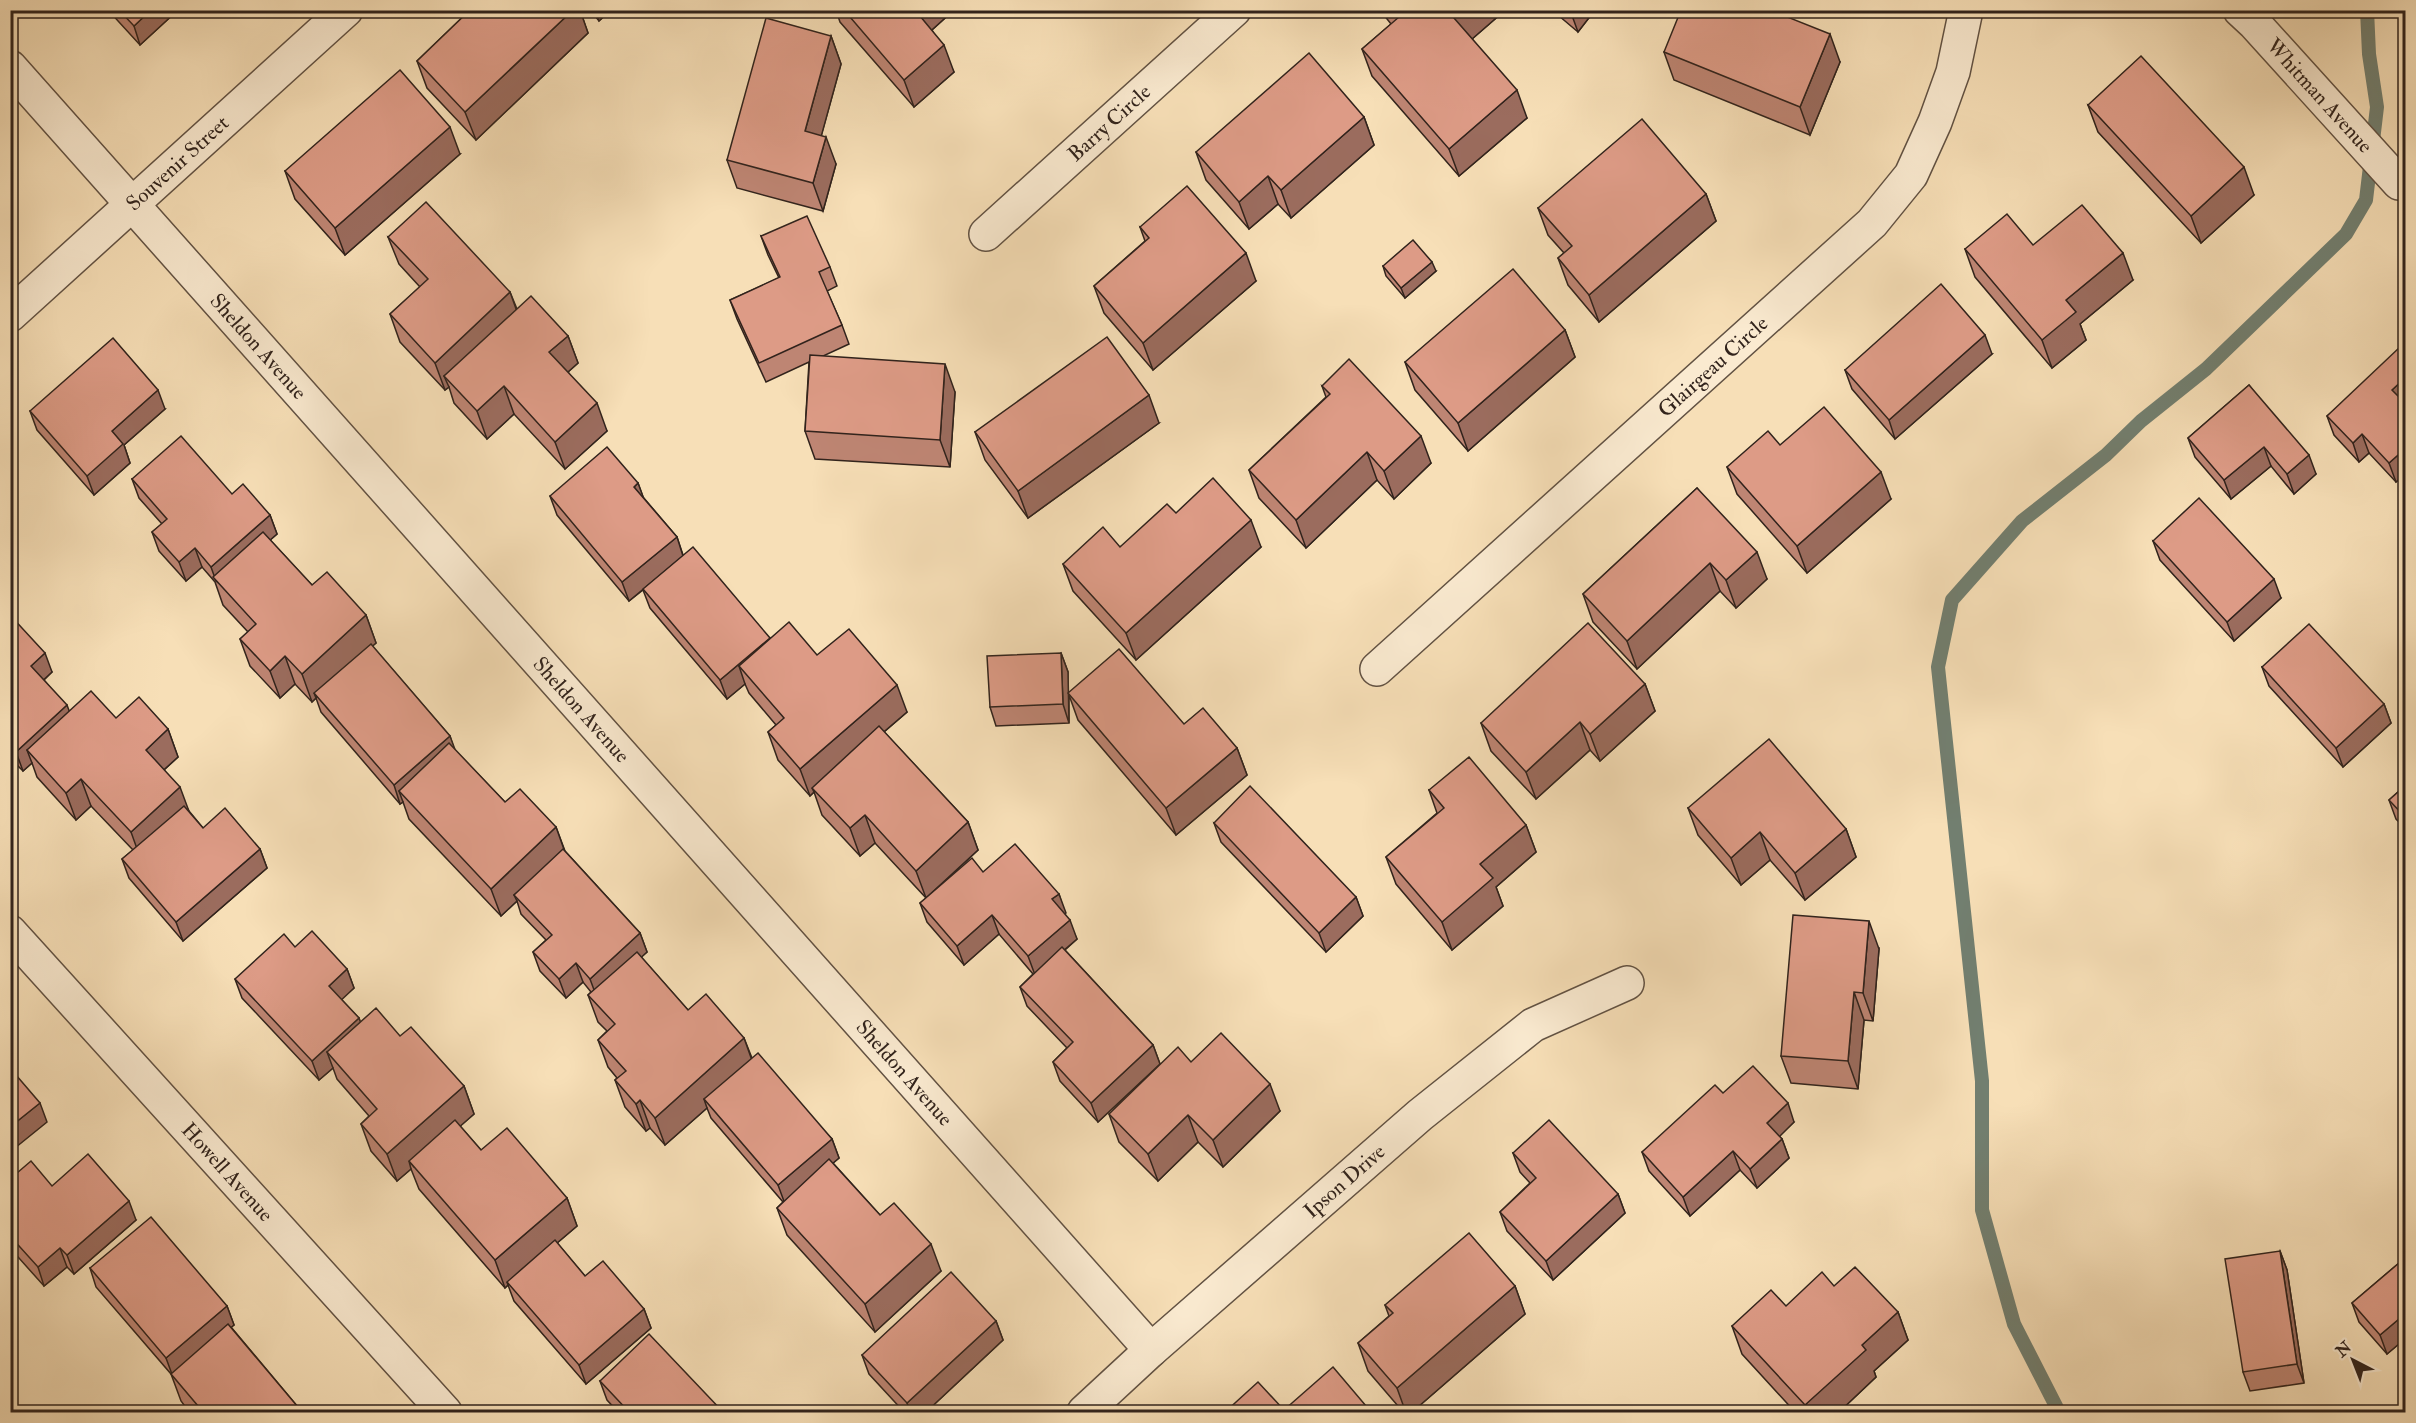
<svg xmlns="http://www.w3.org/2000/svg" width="2416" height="1423" font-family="'IM FELL Double Pica',serif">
<rect width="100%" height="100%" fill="#f7dfb7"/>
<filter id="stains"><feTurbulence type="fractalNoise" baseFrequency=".00333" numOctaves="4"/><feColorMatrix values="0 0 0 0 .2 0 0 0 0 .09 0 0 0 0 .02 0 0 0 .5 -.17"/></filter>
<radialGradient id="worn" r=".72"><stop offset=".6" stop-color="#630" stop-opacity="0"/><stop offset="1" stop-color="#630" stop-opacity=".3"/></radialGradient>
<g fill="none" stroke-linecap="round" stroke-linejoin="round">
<!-- stream -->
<path stroke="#727f70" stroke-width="14" d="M2059,1412L2014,1324L1982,1210V1081L1938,667L1952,600L2022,521L2106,455L2141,421L2206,369L2346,234L2366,200L2377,107L2369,54L2367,10"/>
<!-- street casing -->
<g stroke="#625243" stroke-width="36">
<g id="street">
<path id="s1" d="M2240,10L2254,23L2399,183"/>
<path id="s2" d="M10,67L1151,1350"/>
<path id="s3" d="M986,234L1234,10"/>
<path id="s4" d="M10,315L346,10"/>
<path id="s5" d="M1377,669L1872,223L1911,175L1935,122L1953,72L1966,10"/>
<path id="s6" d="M10,932L445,1412"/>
<path id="s7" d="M1084,1412L1151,1350L1420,1115L1533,1025L1627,983"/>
</g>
</g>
<!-- street -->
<use href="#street" stroke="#faead0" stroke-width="33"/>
</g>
<!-- wall -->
<g fill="#be8573" stroke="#31231c" stroke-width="1.5">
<path d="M108,10H178L140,45Z"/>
<path d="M470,10H580L588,33L476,140L427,88L417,61Z"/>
<path d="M590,10H611L599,21Z"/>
<path d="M836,10H954L932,30L954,72L914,107L840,22Z"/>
<path d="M1380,10H1502L1503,12L1472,39L1527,118L1459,176L1372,76L1362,49L1391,24Z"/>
<path d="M1552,10H1595L1578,32Z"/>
<path d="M831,36L841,64L821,136L836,164L823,211L737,188L727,160Z"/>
<path d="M1664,52L1840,62L1810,135L1674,80Z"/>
<path d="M2088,105L2254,195L2201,243L2098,132Z"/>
<path d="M1364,117L1374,145L1291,218L1278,204L1249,229L1206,180L1196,152Z"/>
<path d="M460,154L345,255L295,199L285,171Z"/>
<path d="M1706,194L1716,221L1599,322L1568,285L1558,258L1564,253L1548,235L1538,208Z"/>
<path d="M1140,227L1256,281L1153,370L1104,313L1094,286L1145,241Z"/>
<path d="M761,236L830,267L837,286L827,291L842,325L849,344L823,356L955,392L950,467L815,459L805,431L809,362L766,382L737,319L730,300L779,278L768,255Z"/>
<path d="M388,237L510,292L517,309L568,336L578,363L568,372L607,431L565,469L514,414L487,439L454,403L449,387L445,390L400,342L390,314L420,287L399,264Z"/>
<path d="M2033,245L2133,280L2080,324L2086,340L2052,368L1975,277L1965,249Z"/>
<path d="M1383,266L1436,271L1405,298L1386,276Z"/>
<path d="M1565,330L1575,357L1468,451L1415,390L1405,362Z"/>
<path d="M2406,353V473L2396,482L2369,453L2359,462L2334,435L2327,416Z"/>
<path d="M1992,354L1895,439L1852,389L1845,370Z"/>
<path d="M2249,385L2316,474L2294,494L2271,466L2231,499L2195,457L2188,438Z"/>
<path d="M1322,386L1431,463L1394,499L1377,480L1306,548L1259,498L1249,470L1326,397Z"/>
<path d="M165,409L124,445L130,463L94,495L37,430L30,411Z"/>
<path d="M1159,423L1028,518L985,460L975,432Z"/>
<path d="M1780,445L1891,499L1807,573L1737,494L1727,467Z"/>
<path d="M132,479L232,494L270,515L277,534L270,540L312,585L366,615L376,643L372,646L450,736L454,749L505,802L556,827L565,851L640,933L647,952L641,957L688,1010L744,1038L752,1058L832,1139L839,1158L833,1163L880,1215L941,1271L875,1332L787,1235L777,1208L783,1202L711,1118L707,1108L665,1145L650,1128L646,1131L625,1107L615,1080L617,1078L608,1067L598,1040L607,1031L598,1022L588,995L591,992L583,982L566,998L540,971L533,952L546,940L521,914L517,901L501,916L409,819L403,802L400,804L321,712L316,698L312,702L295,684L280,698L250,666L240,639L248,632L223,605L215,582L202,567L186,581L159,551L152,532L162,524L139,498Z"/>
<path d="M638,483L643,497L677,537L683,555L770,639L817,655L907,712L884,732L968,822L978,850L934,891L983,872L1059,894L1065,914L1077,939L1065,950L1153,1045L1160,1064L1098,1122L1060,1081L1053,1062L1067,1048L1027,1006L1020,987L1033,974L999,934L964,965L927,922L920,903L926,898L875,843L860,856L822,815L814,792L810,796L778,760L768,732L776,725L749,693L745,684L727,699L650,608L643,590L629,601L557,515L550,496Z"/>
<path d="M1697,488L1767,579L1736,608L1720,591L1637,669L1593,622L1583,594Z"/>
<path d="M1176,513L1261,547L1136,660L1073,591L1063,564L1120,547Z"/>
<path d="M2153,541L2281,598L2234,641L2160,560Z"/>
<path d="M10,615L52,672L44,680L69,711L116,718L168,729L178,757L164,770L189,811L203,828L260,849L267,868L183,941L129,878L122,859L133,850L91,806L76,820L37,777L32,763L23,771L10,758Z"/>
<path d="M1061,653L1068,672V692L1184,724L1237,748L1247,775L1176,835L1078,720L1069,695V723L996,726L990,707Z"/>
<path d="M2262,667L2384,704L2391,723L2343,767L2269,686Z"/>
<path d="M1645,684L1655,711L1600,761L1590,750L1536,799L1491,751L1481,723Z"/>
<path d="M2406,785V829L2396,819L2389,800Z"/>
<path d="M1429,790L1526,825L1536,852L1496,887L1503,906L1452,950L1396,884L1386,857L1437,813Z"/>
<path d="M1688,808L1846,829L1856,857L1805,900L1770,860L1741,885L1698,835Z"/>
<path d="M1214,823L1356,897L1363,916L1326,952L1221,842Z"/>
<path d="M295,947L347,969L354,988L341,999L359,1018L360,1022L400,1036L464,1086L474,1114L460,1126L481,1150L567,1198L577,1226L557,1243L585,1276L644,1309L651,1328L586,1384L514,1301L508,1285L505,1288L419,1189L411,1169L397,1181L371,1151L361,1124L369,1116L337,1079L333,1068L319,1080L242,998L235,979Z"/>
<path d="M1879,949L1873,1021L1864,1020L1858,1089L1791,1083L1781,1056Z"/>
<path d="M1191,1062L1280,1111L1223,1167L1198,1142L1158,1181L1119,1142L1109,1114Z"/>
<path d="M1723,1093L1794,1122L1779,1136L1782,1139L1789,1158L1757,1188L1740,1170L1690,1216L1649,1171L1642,1152Z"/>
<path d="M1513,1153L1618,1194L1625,1213L1553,1280L1507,1231L1500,1212L1530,1183L1520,1172Z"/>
<path d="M10,1179L52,1186L136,1220L74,1274L67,1267L44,1286L10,1248Z"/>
<path d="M2280,1251L2287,1270L2304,1383L2250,1391L2243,1372Z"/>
<path d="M2406,1257V1338L2387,1354L2359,1322L2352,1303Z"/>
<path d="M90,1268L227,1306L234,1325L231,1327L303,1413H190L181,1401L171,1374L96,1287Z"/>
<path d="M1515,1286L1525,1314L1411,1413H1404L1368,1371L1358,1343L1389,1316L1385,1305Z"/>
<path d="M1834,1286L1898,1312L1908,1340L1874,1371L1876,1377L1838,1413H1796L1742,1354L1732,1326L1786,1306Z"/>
<path d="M996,1321L1003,1340L925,1413H905L869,1374L862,1355Z"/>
<path d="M600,1381L724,1413H619L607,1400Z"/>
</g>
<!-- shaded-wall -->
<g fill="#9b6c5e" stroke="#31231c" stroke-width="1.5">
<path d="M151,10H178L140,45L134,26Z"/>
<path d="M573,10H580L588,33L476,140L465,112Z"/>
<path d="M595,10H611L599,21Z"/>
<path d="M914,10H954L924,37Z"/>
<path d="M1463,10H1502L1503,12L1464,46L1454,18Z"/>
<path d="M1570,10H1595L1578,32Z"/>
<path d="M1830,34L1840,62L1810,135L1800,107Z"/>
<path d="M831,36L841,64L815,159L805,131Z"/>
<path d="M944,45L954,72L914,107L904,80Z"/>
<path d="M1517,90L1527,118L1459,176L1449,149Z"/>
<path d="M1364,117L1374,145L1291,218L1281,190Z"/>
<path d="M450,127L460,154L345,255L335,228Z"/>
<path d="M826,137L836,164L823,211L813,183Z"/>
<path d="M2244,167L2254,195L2201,243L2191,216Z"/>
<path d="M1268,176L1278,204L1249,229L1239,202Z"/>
<path d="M1706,194L1716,221L1599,322L1589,295Z"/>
<path d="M1246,253L1256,281L1153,370L1143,343Z"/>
<path d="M2123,253L2133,280L2080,324L2086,340L2052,368L2042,340L2066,300Z"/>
<path d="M1432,262L1436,271L1405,298L1401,288Z"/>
<path d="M510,292L520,320L444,376L449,387L445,390L435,363Z"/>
<path d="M1565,330L1575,357L1468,451L1458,423Z"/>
<path d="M1985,335L1992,354L1895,439L1889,420Z"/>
<path d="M568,336L578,363L559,380L549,352Z"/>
<path d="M945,364L955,392L950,467L940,440Z"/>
<path d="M2406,377V403L2399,409L2392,390Z"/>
<path d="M504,386L514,414L487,439L477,411Z"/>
<path d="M158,390L165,409L124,445L130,463L94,495L87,476L112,431Z"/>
<path d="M1149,395L1159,423L1028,518L1018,491Z"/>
<path d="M597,403L607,431L565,469L555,442Z"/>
<path d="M2362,434L2369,453L2359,462L2353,443Z"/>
<path d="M1421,436L1431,463L1394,499L1384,471Z"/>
<path d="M2264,447L2271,466L2231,499L2224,480Z"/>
<path d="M2406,448V473L2396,482L2389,463Z"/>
<path d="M1367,452L1377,480L1306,548L1296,520Z"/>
<path d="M2309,455L2316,474L2294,494L2287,474Z"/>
<path d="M1881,472L1891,499L1807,573L1797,546Z"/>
<path d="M638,483L645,502L634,487Z"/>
<path d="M270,515L277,534L220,584L216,581L211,567Z"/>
<path d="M1251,520L1261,547L1136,660L1126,633Z"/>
<path d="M677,537L683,556L629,601L622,582Z"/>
<path d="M195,548L202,567L186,581L179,562Z"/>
<path d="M1757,552L1767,579L1736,608L1726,580Z"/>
<path d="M1710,563L1720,591L1637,669L1627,641Z"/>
<path d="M2274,579L2281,598L2234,641L2227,622Z"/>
<path d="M366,615L376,643L317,697L314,693L316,698L312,702L302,674Z"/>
<path d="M770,638L777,657L739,666L745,684L727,699L720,680Z"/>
<path d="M45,653L52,672L38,685L31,666Z"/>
<path d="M1061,653L1068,672L1069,723L1063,704Z"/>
<path d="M285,656L295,684L280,698L270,671Z"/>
<path d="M1645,684L1655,711L1600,761L1590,734Z"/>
<path d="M897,685L907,712L815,791L812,788L814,792L810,796L800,769Z"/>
<path d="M2384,704L2391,723L2343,767L2336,748Z"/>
<path d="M67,705L74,724L27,750L32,763L23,771L16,752Z"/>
<path d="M1580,722L1590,750L1536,799L1526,772Z"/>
<path d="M168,729L178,757L156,777L146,750Z"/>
<path d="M450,736L457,755L399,791L403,802L400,804L394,785Z"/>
<path d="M1237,748L1247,775L1176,835L1166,808Z"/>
<path d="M81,779L91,806L76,820L66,793Z"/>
<path d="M180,787L190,814L141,860L131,832Z"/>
<path d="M865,815L875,843L860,856L850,828Z"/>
<path d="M968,822L978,850L926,898L916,871Z"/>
<path d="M1526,825L1536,852L1496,887L1503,906L1452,950L1442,922L1480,864Z"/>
<path d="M556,827L566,855L514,895L517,901L501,916L491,889Z"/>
<path d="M1846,829L1856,857L1805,900L1795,873Z"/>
<path d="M1760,832L1770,860L1741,885L1731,858Z"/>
<path d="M260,849L267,868L183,941L176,922Z"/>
<path d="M1059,894L1066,913L1059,918L1052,899Z"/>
<path d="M1356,897L1363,916L1326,952L1319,933Z"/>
<path d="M992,915L999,934L964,965L957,946Z"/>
<path d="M1070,920L1077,939L1035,975L1028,956Z"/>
<path d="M1869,921L1879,949L1873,1021L1863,993Z"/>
<path d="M640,933L647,952L597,998L590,979Z"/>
<path d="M576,963L583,982L566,998L559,979Z"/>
<path d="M347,969L354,988L336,1005L329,986Z"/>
<path d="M1854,992L1864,1020L1858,1089L1848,1061Z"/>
<path d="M359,1018L366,1037L327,1052L333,1068L319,1080L312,1061Z"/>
<path d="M744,1038L754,1066L704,1099L707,1108L665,1145L655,1118Z"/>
<path d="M1153,1045L1160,1064L1098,1122L1091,1103Z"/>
<path d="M1270,1084L1280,1111L1223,1167L1213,1140Z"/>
<path d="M464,1086L474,1114L414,1167L409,1161L411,1169L397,1181L387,1154Z"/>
<path d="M640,1100L650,1128L646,1131L636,1104Z"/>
<path d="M40,1103L47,1122L10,1152V1127Z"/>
<path d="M1788,1103L1794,1122L1774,1142L1767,1123Z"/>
<path d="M1188,1115L1198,1142L1158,1181L1148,1154Z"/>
<path d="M832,1139L839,1158L785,1204L778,1185Z"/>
<path d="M1782,1139L1789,1158L1757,1188L1750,1169Z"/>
<path d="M1733,1151L1740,1170L1690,1216L1683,1197Z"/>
<path d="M1618,1194L1625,1213L1553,1280L1546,1261Z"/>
<path d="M567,1198L577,1226L509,1284L507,1282L508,1285L505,1288L495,1260Z"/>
<path d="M129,1201L136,1220L74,1274L67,1255Z"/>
<path d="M931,1244L941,1271L875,1332L865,1304Z"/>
<path d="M60,1248L67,1267L44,1286L38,1267Z"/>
<path d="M2280,1251L2287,1270L2304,1383L2297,1364Z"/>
<path d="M1515,1286L1525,1314L1411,1413H1406L1397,1388Z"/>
<path d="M227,1306L234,1325L173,1377L166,1358Z"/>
<path d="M644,1309L651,1328L586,1384L579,1365Z"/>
<path d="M1898,1312L1908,1340L1874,1371L1876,1377L1838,1413H1808L1805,1405L1862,1345Z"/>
<path d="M2406,1313V1338L2387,1354L2380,1335Z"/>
<path d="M996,1321L1003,1340L925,1413H911L907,1403Z"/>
</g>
<!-- building -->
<g fill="#dd9b86" stroke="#31231c" stroke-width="1.5">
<path d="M119,10H151L134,26Z"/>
<path d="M470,10H573L465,112L417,61Z"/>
<path d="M844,10H915L944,45L904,80Z"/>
<path d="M1394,10H1463L1454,18L1517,90L1449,149L1362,49L1399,17Z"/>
<path d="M1681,10H1770L1830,34L1800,107L1664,52Z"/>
<path d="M766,18L831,36L805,131L826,137L813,183L727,160Z"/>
<path d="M1309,53L1364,117L1281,190L1268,176L1239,202L1196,152Z"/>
<path d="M2141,56L2244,167L2191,216L2088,105Z"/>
<path d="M400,70L450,127L335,228L285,171Z"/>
<path d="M1642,119L1706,194L1589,295L1558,258L1572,246L1538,208Z"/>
<path d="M1187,186L1246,253L1143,343L1094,286L1149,238L1140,227Z"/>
<path d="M426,202L510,292L435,363L390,314L428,279L388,237Z"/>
<path d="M2082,205L2123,253L2066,300L2076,312L2042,340L1965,249L2007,214L2033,245Z"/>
<path d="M807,216L830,267L819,272L842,325L759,363L730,300L780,277L761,236Z"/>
<path d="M1413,240L1432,262L1401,288L1383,266Z"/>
<path d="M1513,269L1565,330L1458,423L1405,362Z"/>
<path d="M1941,284L1985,335L1889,420L1845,370Z"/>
<path d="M531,296L568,336L549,352L597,403L555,442L504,386L477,411L444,376Z"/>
<path d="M1107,337L1149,395L1018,491L975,432Z"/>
<path d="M113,338L158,390L112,431L123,444L87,476L30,411Z"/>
<path d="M2400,347L2406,353V377L2392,390L2406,404V448L2389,463L2362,434L2353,443L2327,416Z"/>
<path d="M810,355L945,364L940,440L805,431Z"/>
<path d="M1349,359L1421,436L1384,471L1367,452L1296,520L1249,470L1330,394L1322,386Z"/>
<path d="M2249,385L2309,455L2287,474L2264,447L2224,480L2188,438Z"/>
<path d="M1824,407L1881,472L1797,546L1727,467L1768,431L1780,445Z"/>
<path d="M181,436L232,494L243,484L270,515L211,567L195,548L179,562L152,532L167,519L132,479Z"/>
<path d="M607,447L638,483L634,487L677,537L622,582L550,496Z"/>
<path d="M1213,478L1251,520L1126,633L1063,564L1103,527L1120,547L1167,504L1176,513Z"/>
<path d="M1697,488L1757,552L1726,580L1710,563L1627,641L1583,594Z"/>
<path d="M2199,498L2274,579L2227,622L2153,541Z"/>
<path d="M263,532L312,585L327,572L366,615L302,674L285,656L270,671L240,639L256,624L213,577Z"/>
<path d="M693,547L770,638L720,680L643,589Z"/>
<path d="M10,615L45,653L31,666L67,705L16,752L10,746Z"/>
<path d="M789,622L817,655L849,629L897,685L800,769L768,732L784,718L739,666Z"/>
<path d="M1588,623L1645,684L1590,734L1580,722L1526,772L1481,723Z"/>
<path d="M2309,624L2384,704L2336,748L2262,667Z"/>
<path d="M371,644L450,736L394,785L314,693Z"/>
<path d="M1119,649L1184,724L1203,708L1237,748L1166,808L1068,693Z"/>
<path d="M1061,653L1063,704L990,707L987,656Z"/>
<path d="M91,691L116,718L139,697L168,729L146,750L180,787L131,832L81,779L66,793L27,750Z"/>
<path d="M879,726L968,822L916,871L865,815L850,828L812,788Z"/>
<path d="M1769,739L1846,829L1795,873L1760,832L1731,858L1688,808Z"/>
<path d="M449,743L505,802L520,789L556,827L491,889L399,791Z"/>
<path d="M1469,757L1526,825L1480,864L1493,878L1442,922L1386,857L1444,808L1429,790Z"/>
<path d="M2406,785V818L2389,800Z"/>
<path d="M1250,786L1356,897L1319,933L1214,823Z"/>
<path d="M184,806L203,828L225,808L260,849L176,922L122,859Z"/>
<path d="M1015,844L1059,894L1052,899L1070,920L1028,956L992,915L957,946L920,903L972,858L983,872Z"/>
<path d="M563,849L640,933L590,979L576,963L559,979L533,952L552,935L514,895Z"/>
<path d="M1793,915L1869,921L1863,993L1854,992L1848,1061L1781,1056Z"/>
<path d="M312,931L347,969L329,986L359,1018L312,1061L235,979L284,934L295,947Z"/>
<path d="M1062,947L1153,1045L1091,1103L1053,1062L1073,1042L1020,987Z"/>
<path d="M637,952L688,1010L706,994L744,1038L655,1118L640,1100L636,1104L615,1080L626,1071L598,1040L615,1024L588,995Z"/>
<path d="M376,1008L400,1036L411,1027L464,1086L387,1154L361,1124L377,1109L327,1052Z"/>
<path d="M1221,1033L1270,1084L1213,1140L1188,1115L1148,1154L1109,1114L1178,1047L1191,1062Z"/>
<path d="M758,1053L832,1139L778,1185L704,1099Z"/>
<path d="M1753,1066L1788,1103L1767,1123L1782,1139L1750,1169L1733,1151L1683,1197L1642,1152L1715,1085L1723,1093Z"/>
<path d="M10,1068L40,1103L10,1127Z"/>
<path d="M455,1120L481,1150L507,1128L567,1198L495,1260L409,1161Z"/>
<path d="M1549,1120L1618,1194L1546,1261L1500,1212L1536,1178L1513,1153Z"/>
<path d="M88,1154L129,1201L67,1255L60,1248L38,1267L10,1236V1179L31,1161L52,1186Z"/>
<path d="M829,1159L880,1215L894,1203L931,1244L865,1304L777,1208Z"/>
<path d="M151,1217L227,1306L166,1358L90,1268Z"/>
<path d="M1469,1233L1515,1286L1397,1388L1358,1343L1393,1313L1385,1305Z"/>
<path d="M555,1240L585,1276L603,1261L644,1309L579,1365L507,1282Z"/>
<path d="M2280,1251L2297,1364L2243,1372L2225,1259Z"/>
<path d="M2406,1257V1313L2380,1335L2352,1303Z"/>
<path d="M1855,1267L1898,1312L1862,1345L1866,1350L1805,1405L1732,1326L1771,1290L1786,1306L1822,1272L1834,1286Z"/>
<path d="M951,1272L996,1321L907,1403L862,1355Z"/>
<path d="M228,1324L303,1413H204L171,1374Z"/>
<path d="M649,1334L724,1413H630L600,1381Z"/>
<path d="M1333,1367L1372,1413H1224L1258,1382L1284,1410Z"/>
</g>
<g text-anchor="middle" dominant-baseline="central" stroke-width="4.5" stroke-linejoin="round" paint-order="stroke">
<!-- street labels -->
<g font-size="21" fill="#31231c" stroke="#faead0">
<text stroke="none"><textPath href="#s1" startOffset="117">Whitman Avenue</textPath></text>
<text stroke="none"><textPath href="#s3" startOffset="166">Barry Circle</textPath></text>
<text stroke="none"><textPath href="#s4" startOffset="226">Souvenir Street</textPath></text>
<text stroke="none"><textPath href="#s2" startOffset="374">Sheldon Avenue</textPath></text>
<text stroke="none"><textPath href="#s5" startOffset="452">Glairgeau Circle</textPath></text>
<text stroke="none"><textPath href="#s2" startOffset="860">Sheldon Avenue</textPath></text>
<text stroke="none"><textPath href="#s2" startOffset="1346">Sheldon Avenue</textPath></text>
<text stroke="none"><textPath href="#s6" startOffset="324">Howell Avenue</textPath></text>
<text stroke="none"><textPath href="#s7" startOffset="348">Ipson Drive</textPath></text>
</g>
</g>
<!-- margin -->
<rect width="2416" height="1423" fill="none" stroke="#f7dfb7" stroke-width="36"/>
<rect x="12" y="12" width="2392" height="1399" fill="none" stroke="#31231c" stroke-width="3"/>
<rect x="18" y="18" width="2380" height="1387" fill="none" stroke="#31231c" stroke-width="1.5"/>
<!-- north arrow -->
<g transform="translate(2353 1360) rotate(318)" stroke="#faead0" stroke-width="4.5" paint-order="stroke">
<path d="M0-4.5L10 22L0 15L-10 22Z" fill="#31231c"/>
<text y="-9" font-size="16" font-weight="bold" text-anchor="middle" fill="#31231c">N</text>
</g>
<rect width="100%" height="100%" filter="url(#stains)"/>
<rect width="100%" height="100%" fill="url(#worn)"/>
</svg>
